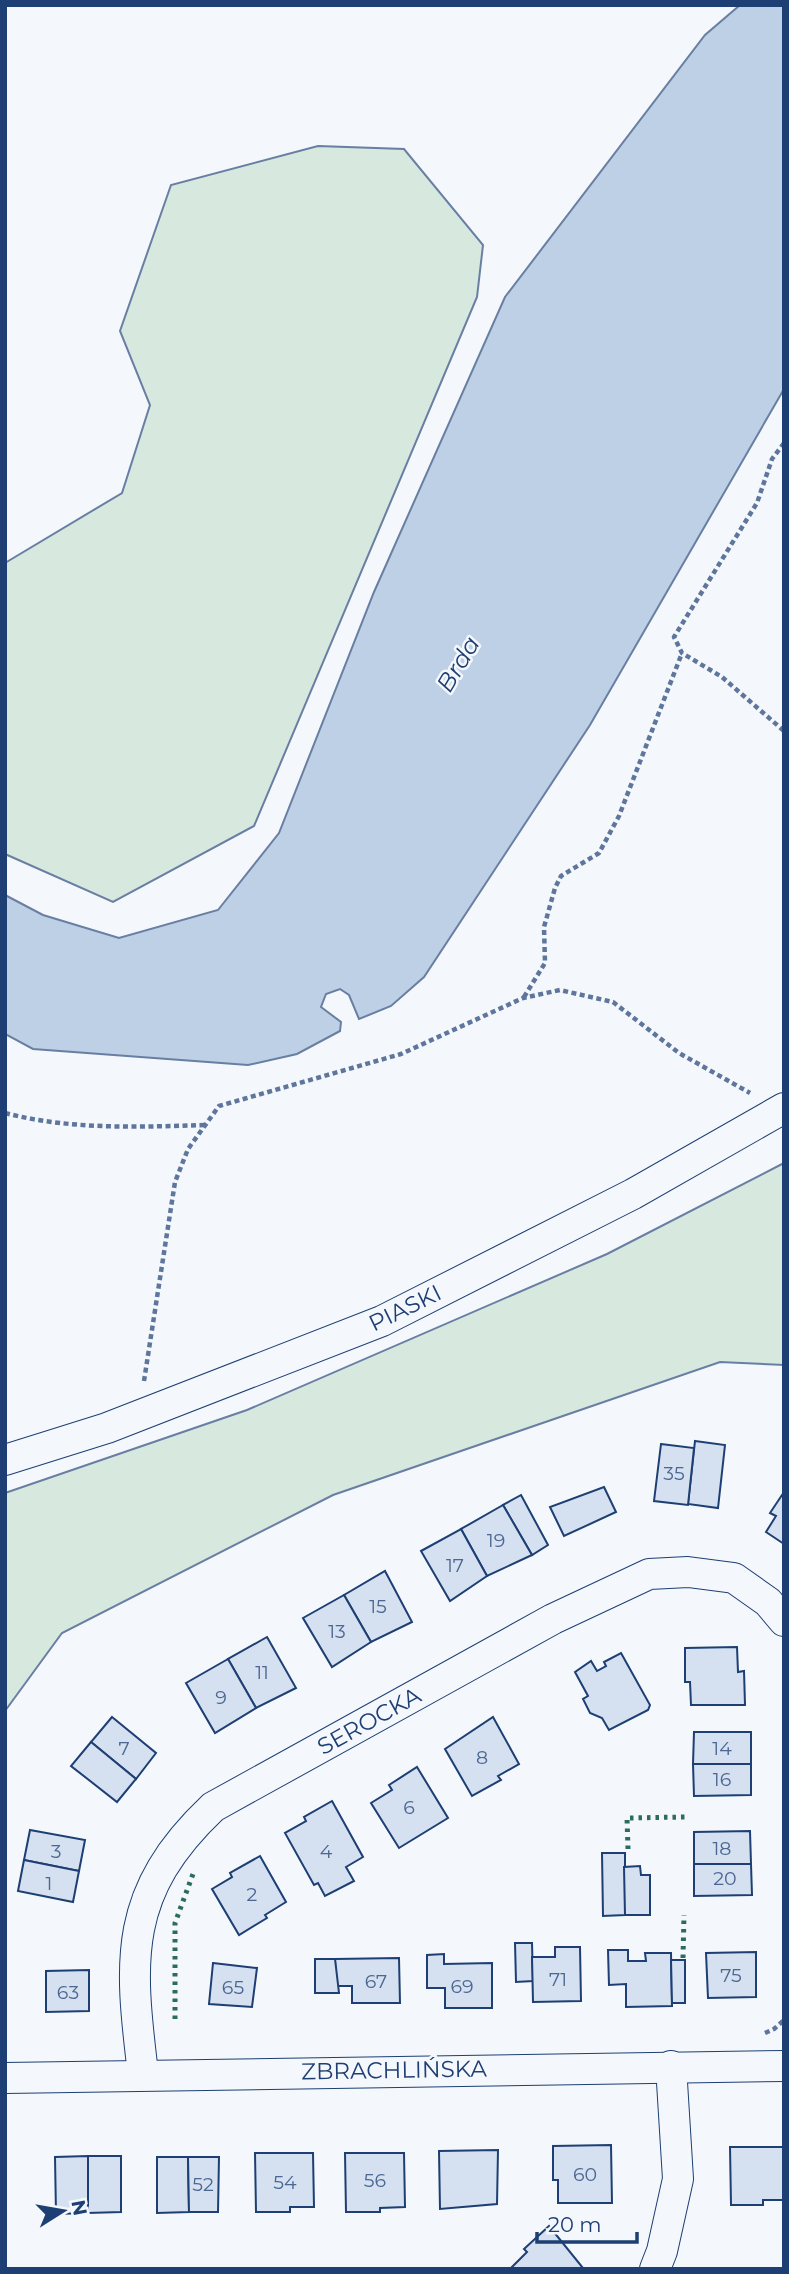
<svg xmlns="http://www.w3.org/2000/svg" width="789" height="2274" font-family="Montserrat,sans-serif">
<rect width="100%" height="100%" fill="#f4f7fb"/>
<!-- green -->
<g fill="#d7e8df" stroke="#687fa3" stroke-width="2">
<path d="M318,146L404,149L483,245L477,297L254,826L113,902L5,854V563L122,493L150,405L120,331L171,185Z"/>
<path d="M784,1163V1365L720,1362L333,1495L62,1633L5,1711V1493L247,1410L607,1254Z"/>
</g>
<!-- water -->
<path fill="#bed0e5" stroke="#687fa3" stroke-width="2" d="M740,5H784V389L590,725L424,977L391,1006L359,1019L349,995L340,989L326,994L321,1007L341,1022L340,1031L297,1054L248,1065L33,1049L5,1034V895L43,915L119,938L218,910L279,833L374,592L505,297L705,35Z"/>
<!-- building -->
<g fill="#d5e0f0" stroke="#1d3f73" stroke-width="2">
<path d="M695,1441L725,1445L718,1508L688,1504Z"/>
<path d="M661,1444L694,1448L688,1505L654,1501Z"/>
<path d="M604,1487L616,1512L564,1536L550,1507Z"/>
<path d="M784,1492V1544L766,1532L776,1516L770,1513Z"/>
<path d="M521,1495L548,1545L532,1555L503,1505Z"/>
<path d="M503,1505L532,1555L487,1576L461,1529Z"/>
<path d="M461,1529L487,1576L450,1601L421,1551Z"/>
<path d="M385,1571L412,1622L371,1642L344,1595Z"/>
<path d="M344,1595L371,1642L332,1667L303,1618Z"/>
<path d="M267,1637L296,1688L256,1708L228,1659Z"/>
<path d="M737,1647L738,1672L744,1671L745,1705H691L690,1682H685V1648Z"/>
<path d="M621,1653L650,1705L648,1710L609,1730L602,1718L590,1713L583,1699L588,1696L575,1672L591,1661L597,1671L606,1666L604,1662Z"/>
<path d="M228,1659L256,1708L215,1733L186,1683Z"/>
<path d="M112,1717L156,1753L136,1779L91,1742Z"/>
<path d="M493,1717L519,1764L498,1776L501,1780L472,1796L445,1749Z"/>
<path d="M694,1732H751V1764H693Z"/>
<path d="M91,1742L136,1779L117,1802L71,1766Z"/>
<path d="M693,1764H751V1795L694,1796Z"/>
<path d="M417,1767L448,1818L399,1848L371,1803L392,1790L389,1785Z"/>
<path d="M332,1801L363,1857L346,1867L354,1881L325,1896L318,1883L314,1885L285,1833L306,1821L304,1817Z"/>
<path d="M30,1830L85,1840L79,1871L24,1860Z"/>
<path d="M750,1831L751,1864H694V1832Z"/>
<path d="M602,1853H625V1915L603,1916Z"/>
<path d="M260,1856L286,1902L265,1915L267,1918L239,1935L212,1889L232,1877L230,1873Z"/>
<path d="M24,1860L79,1871L73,1902L18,1891Z"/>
<path d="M694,1864H751L752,1895L694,1896Z"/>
<path d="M640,1866L641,1875H650V1915H625L624,1867Z"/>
<path d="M515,1943H532L533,1981L516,1982Z"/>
<path d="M555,1947H580L581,2001L533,2002L532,1957H555Z"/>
<path d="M608,1950H628V1961H646L645,1953H671L672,2006L626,2007V1984L609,1985Z"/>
<path d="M756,1952V1997L708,1998L706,1953Z"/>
<path d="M444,1954V1964L492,1963V2008H445V1988H427V1955Z"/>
<path d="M399,1958L400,2003H352V1986H336L335,1959Z"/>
<path d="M315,1959H335L339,1993H315Z"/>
<path d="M671,1960H685V2003H672Z"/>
<path d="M213,1963L257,1968L252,2007L209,2004Z"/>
<path d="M89,1970V2011L46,2012V1971Z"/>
<path d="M611,2145L612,2203H558V2180H553V2146Z"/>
<path d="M730,2147H784V2200H763V2205H731Z"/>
<path d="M498,2150L497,2204L440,2209L439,2151Z"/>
<path d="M255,2153H313L314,2207H290V2212H256Z"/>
<path d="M345,2153H404L405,2207L380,2208V2212H346Z"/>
<path d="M88,2156H121V2212L88,2213Z"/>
<path d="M88,2156V2213L56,2214L55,2157Z"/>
<path d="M157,2157H188L189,2212L157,2213Z"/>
<path d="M188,2157H219L218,2212H189Z"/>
<path d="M549,2226L583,2268L510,2269L527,2252L524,2249Z"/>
</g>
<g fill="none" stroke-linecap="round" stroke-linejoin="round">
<!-- street casing -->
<g stroke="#1d3f73" stroke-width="32">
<g id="street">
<path d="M5,1460L107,1428L382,1321L633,1194L784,1108"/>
<path d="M143,2073C129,1959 123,1892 213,1807L553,1619L649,1574L688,1572L734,1578L768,1602L784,1621"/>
<path d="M5,2078L784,2066"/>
<path d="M655,2269L662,2251L678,2179L671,2066"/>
</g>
</g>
<!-- path -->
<g stroke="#5e769c" stroke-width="4.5" stroke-dasharray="5 3.5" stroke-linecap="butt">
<path d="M784,443L772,459L757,503L674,637L682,653L722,677L784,731"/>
<path d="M524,997L545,963L544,927L555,888L561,876L599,853L619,816L682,653"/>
<path d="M5,1113C70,1130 139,1127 205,1125"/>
<path d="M144,1381L175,1182L188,1149L219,1106L401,1054L523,998L560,990L613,1002L679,1053L750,1093"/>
<path d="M765,2033L774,2029L784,2020"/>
</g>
<!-- street -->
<use href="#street" stroke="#f4f7fb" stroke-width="30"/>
<!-- hedge -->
<g stroke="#2c6c60" stroke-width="5" stroke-dasharray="3.5 5" stroke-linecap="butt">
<path d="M628,1849L627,1818L685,1817"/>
<path d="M683,1958L684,1915"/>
<path d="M175,2019V1923L193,1874"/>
</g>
</g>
<g text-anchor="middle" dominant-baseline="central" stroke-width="5" stroke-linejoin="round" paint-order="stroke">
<!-- number labels -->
<g font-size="19" fill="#4b6792">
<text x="674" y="1473">35</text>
<text x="496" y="1540">19</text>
<text x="455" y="1565">17</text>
<text x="378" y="1606">15</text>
<text x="337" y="1631">13</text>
<text x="262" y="1672">11</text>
<text x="221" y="1697">9</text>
<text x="124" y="1748">7</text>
<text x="722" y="1748">14</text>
<text x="482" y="1757">8</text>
<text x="722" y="1779">16</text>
<text x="409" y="1807">6</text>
<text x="722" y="1848">18</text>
<text x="56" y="1851">3</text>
<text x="326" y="1851">4</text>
<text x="725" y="1878">20</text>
<text x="49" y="1883">1</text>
<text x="252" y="1894">2</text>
<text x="731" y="1975">75</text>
<text x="558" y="1979">71</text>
<text x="376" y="1981">67</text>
<text x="462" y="1986">69</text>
<text x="233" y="1987">65</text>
<text x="68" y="1992">63</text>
<text x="585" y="2174">60</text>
<text x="375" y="2180">56</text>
<text x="285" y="2182">54</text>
<text x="203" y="2184">52</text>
</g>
<!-- street labels -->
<g font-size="23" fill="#1d3f73" stroke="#f4f7fb">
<text transform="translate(405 1308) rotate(-26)">PIASKI</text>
<text transform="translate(369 1721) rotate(-29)">SEROCKA</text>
<text transform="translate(394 2070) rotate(-1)">ZBRACHLIŃSKA</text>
</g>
<!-- water labels -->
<g font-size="24" font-style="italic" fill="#1d3f73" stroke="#f4f7fb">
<text transform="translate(458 664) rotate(-59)">Brda</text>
</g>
</g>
<!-- border -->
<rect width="789" height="2274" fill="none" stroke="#1d3f73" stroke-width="14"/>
<!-- north arrow -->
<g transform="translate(63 2211) rotate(79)" stroke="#f4f7fb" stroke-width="5" paint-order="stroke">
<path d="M0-5L12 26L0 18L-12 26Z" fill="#1d3f73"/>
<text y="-10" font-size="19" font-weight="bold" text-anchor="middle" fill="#1d3f73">N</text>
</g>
<!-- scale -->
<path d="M537 2232v10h100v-10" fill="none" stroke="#1d3f73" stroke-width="3.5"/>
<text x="548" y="2232" font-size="21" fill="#1d3f73" stroke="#f4f7fb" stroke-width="5" paint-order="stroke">20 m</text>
</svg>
